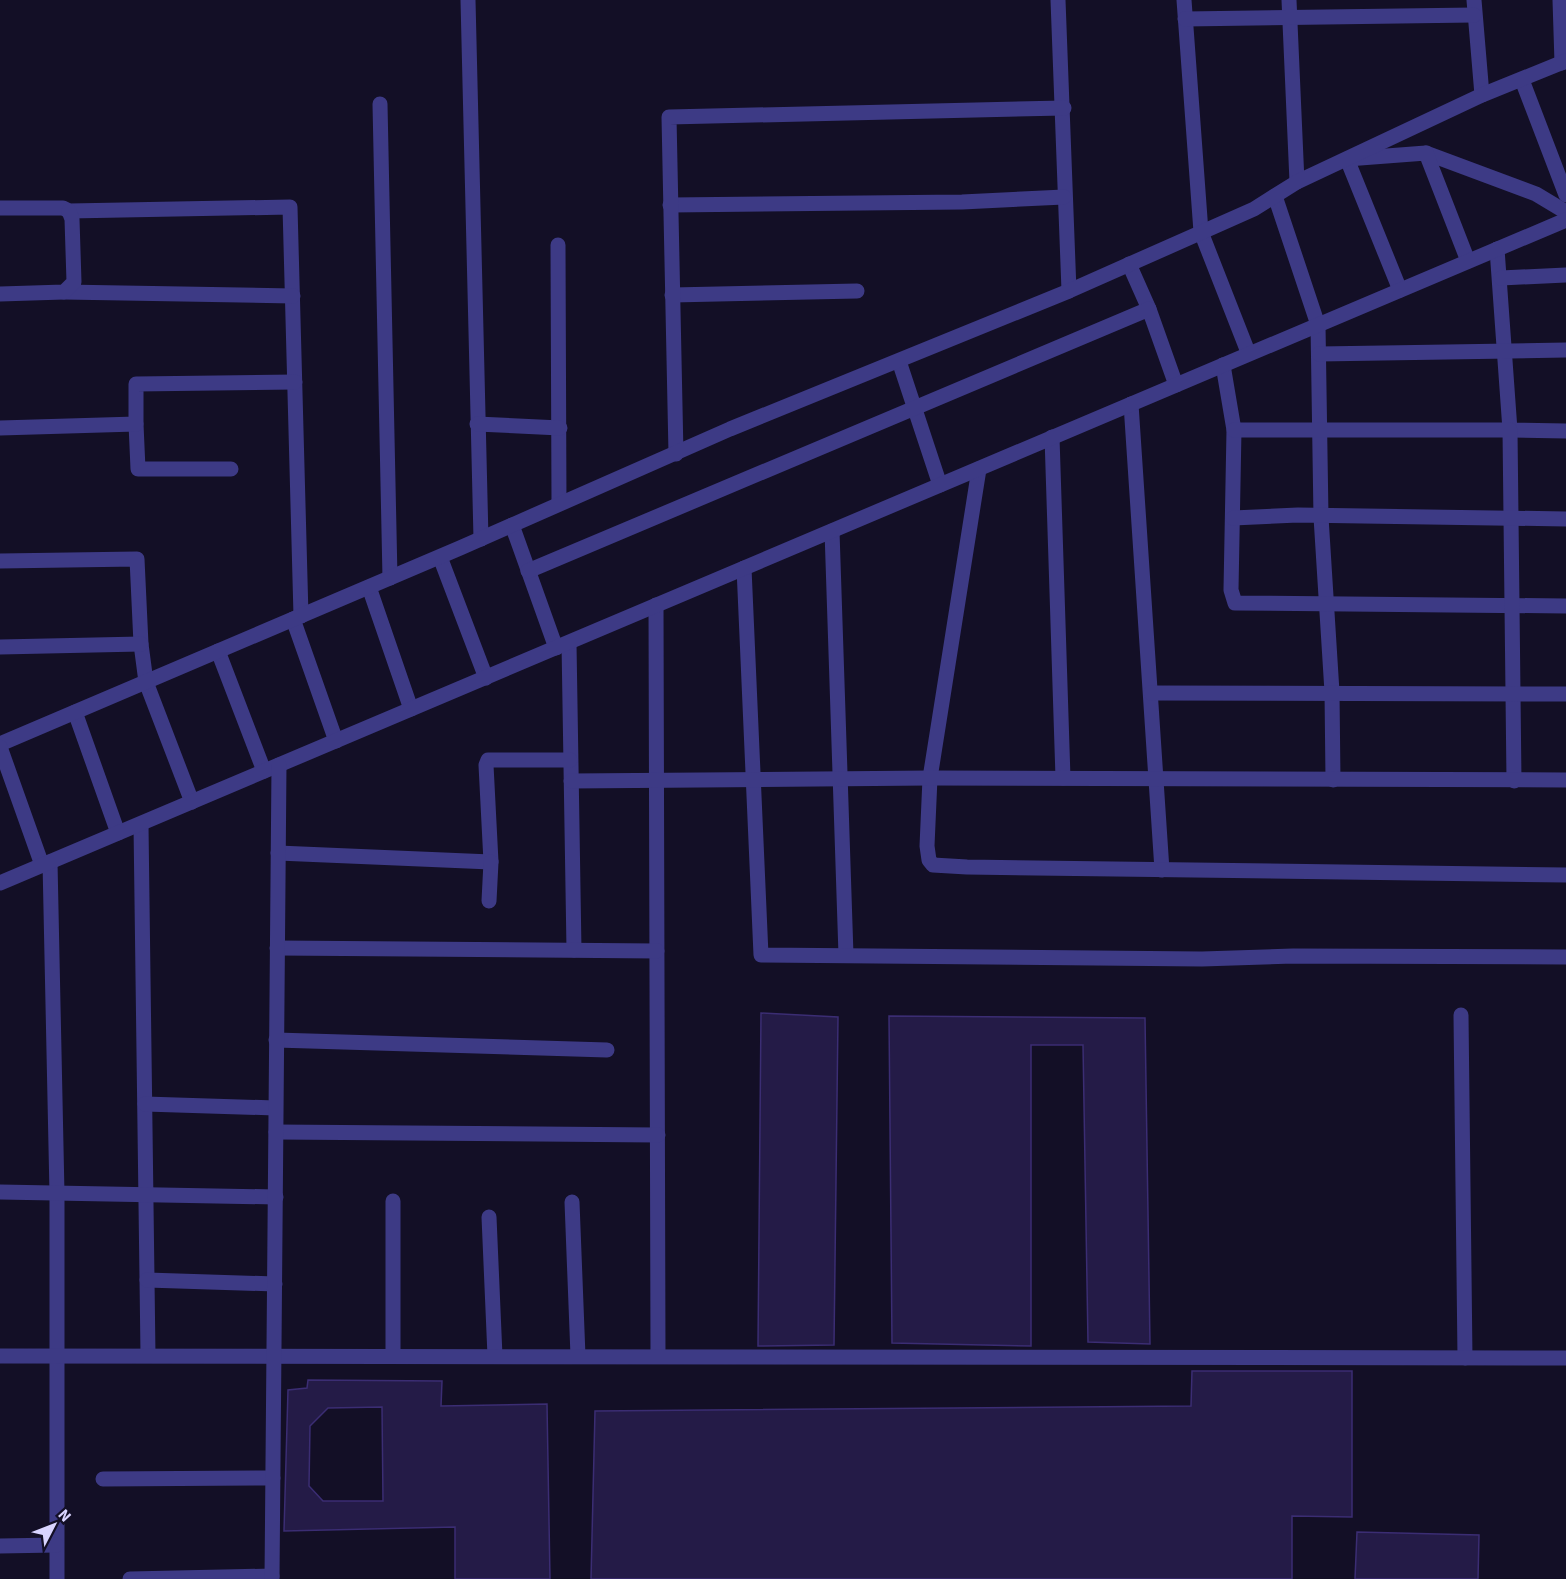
<svg xmlns="http://www.w3.org/2000/svg" width="1566" height="1579" font-family="'Source Sans 3',sans-serif">
<rect width="100%" height="100%" fill="#130f26"/>
<!-- building -->
<g fill="#241b47" stroke="#3b2d73" stroke-width="1.5" fill-rule="evenodd">
<path d="M761,1013L838,1017L834,1345L758,1346Z"/>
<path d="M889,1016L1145,1018L1150,1344L1088,1342L1083,1045H1031V1346L892,1343Z"/>
<path d="M1192,1371H1352V1517L1292,1516V1579H591L595,1411L1191,1406Z"/>
<path d="M308,1380L442,1381L441,1406L547,1404L550,1579H455V1527L284,1531L288,1390L307,1388ZM382,1407L383,1501H323L309,1486L310,1426L328,1408Z"/>
<path d="M1357,1532L1479,1535L1478,1579H1355Z"/>
</g>
<g fill="none" stroke-linecap="round" stroke-linejoin="round">
<!-- street -->
<g stroke="#3d3a85" stroke-width="15">
<path d="M468,0L481,539"/>
<path d="M1058,0L1069,291"/>
<path d="M1184,0L1201,232L1248,352"/>
<path d="M1289,0L1297,182"/>
<path d="M1474,0L1482,95"/>
<path d="M1560,0L1562,63"/>
<path d="M1185,19L1474,15"/>
<path d="M1522,80L1566,195"/>
<path d="M380,104L390,578"/>
<path d="M1426,153L1536,194L1566,212"/>
<path d="M1275,196L1318,325L1321,517L1332,692L1333,780"/>
<path d="M670,205L962,202L1064,197"/>
<path d="M0,208H63L69,211L290,207L301,616"/>
<path d="M558,245L559,503"/>
<path d="M1497,249L1510,430L1566,431"/>
<path d="M1129,264L1149,309"/>
<path d="M1501,278L1566,275"/>
<path d="M1400,290L1347,159L1426,153L1468,261"/>
<path d="M64,292L293,296"/>
<path d="M0,294L64,292L74,282L72,219L69,211"/>
<path d="M672,295L857,291"/>
<path d="M1319,354L1566,350"/>
<path d="M899,361L940,485"/>
<path d="M1223,365L1234,430L1231,590L1235,603L1566,606"/>
<path d="M1131,404L1162,870"/>
<path d="M136,424L138,469H231"/>
<path d="M477,424L560,428"/>
<path d="M0,428L136,424V384L295,382"/>
<path d="M1234,430H1510L1514,781"/>
<path d="M1052,437L1063,778"/>
<path d="M676,454L669,117L1064,108"/>
<path d="M979,469L930,778L927,846L929,860L933,865L967,867L1566,875"/>
<path d="M1233,518L1298,515L1566,519"/>
<path d="M512,525L556,648"/>
<path d="M832,531L846,955"/>
<path d="M440,557L486,678"/>
<path d="M0,561L137,559L141,644L146,682L192,802"/>
<path d="M744,568L761,955L1202,959L1293,956L1566,957"/>
<path d="M528,571L1149,309L1176,385"/>
<path d="M369,587L411,709"/>
<path d="M656,605L658,1356"/>
<path d="M293,619L336,741"/>
<path d="M569,643L574,950"/>
<path d="M0,647L141,644"/>
<path d="M218,651L264,771"/>
<path d="M1151,693L1566,694"/>
<path d="M75,712L118,833"/>
<path d="M0,744L460,548L730,429L1069,291L1254,209L1297,182L1482,95L1566,61"/>
<path d="M0,747L42,865"/>
<path d="M571,781L930,778L1566,780"/>
<path d="M141,825L148,1355"/>
<path d="M278,853L491,862L486,765L488,760H570"/>
<path d="M50,862L57,1194V1579"/>
<path d="M0,883L1566,220"/>
<path d="M489,901L491,862"/>
<path d="M277,948L657,951"/>
<path d="M1461,1015L1465,1358"/>
<path d="M276,1040L607,1050"/>
<path d="M145,1104L275,1108"/>
<path d="M276,1132L658,1135"/>
<path d="M0,1192L276,1197"/>
<path d="M393,1201V1355"/>
<path d="M572,1202L578,1356"/>
<path d="M489,1217L495,1356"/>
<path d="M147,1280L275,1284"/>
<path d="M0,1356L1566,1358"/>
<path d="M103,1479L273,1478"/>
<path d="M0,1546L56,1545"/>
<path d="M130,1579L272,1576"/>
<path d="M272,1579L279,765"/>
</g>
</g>
<!-- north arrow -->
<g transform="translate(54 1525) rotate(48)" stroke="#130f26" stroke-width="4.5" paint-order="stroke">
<path d="M0-4.5L10 22L0 15L-10 22Z" fill="#d9d4ff"/>
<text y="-9" font-size="16" font-weight="bold" text-anchor="middle" fill="#d9d4ff">N</text>
</g>
</svg>
